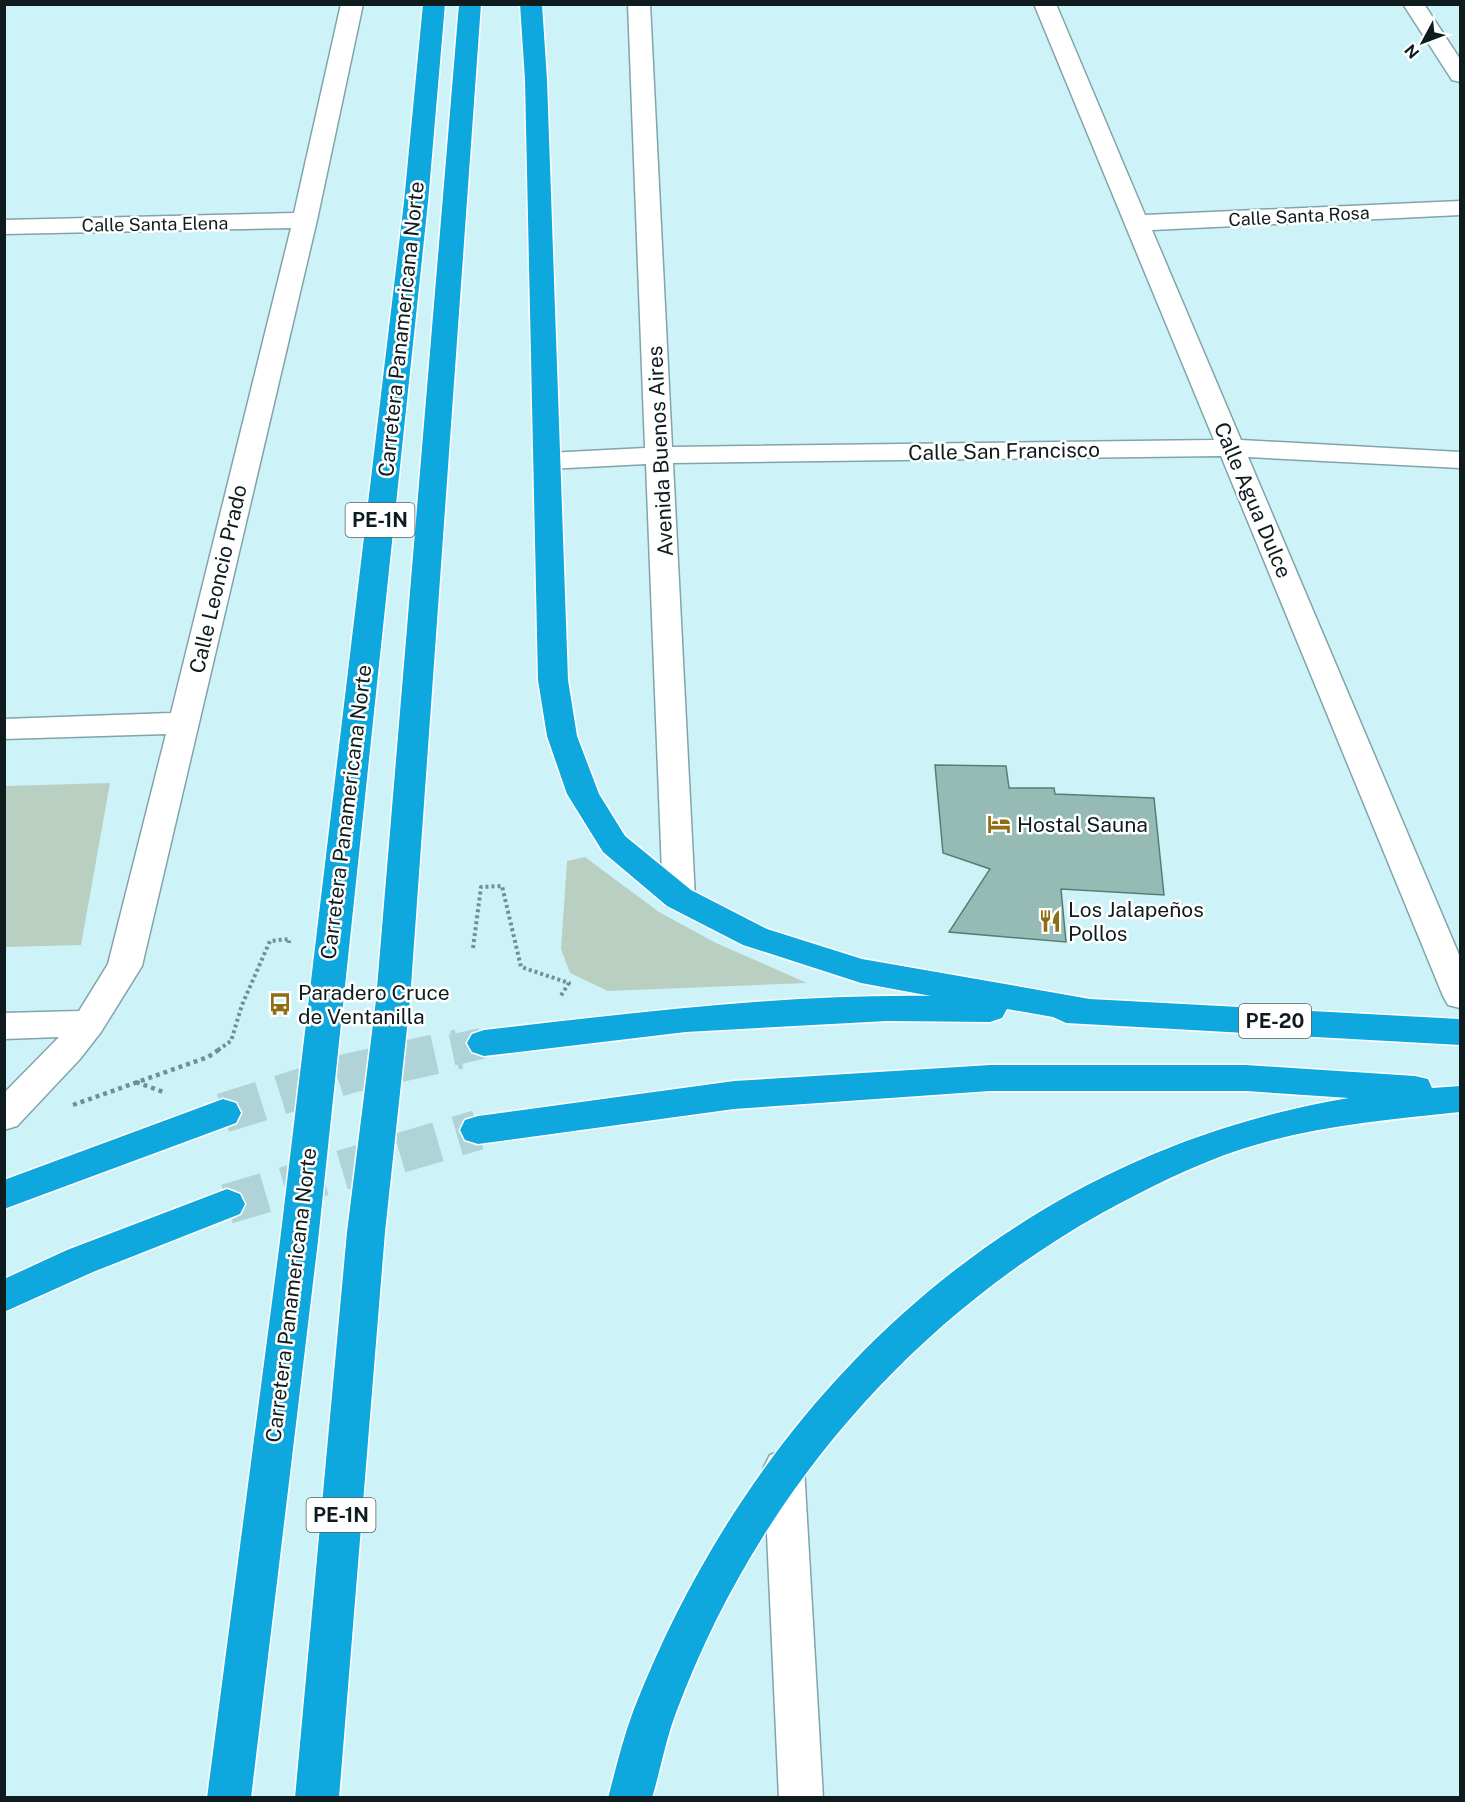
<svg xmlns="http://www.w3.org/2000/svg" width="1465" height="1802" font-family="'Public Sans',sans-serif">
<rect width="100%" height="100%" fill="#cdf3f9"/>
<!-- green -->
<g fill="#b9cfc2">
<path d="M110,783L81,945L5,947V786Z"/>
<path d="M585,857L659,912L716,943L807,983L608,991L570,973L561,949L567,861Z"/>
</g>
<!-- building -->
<path fill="#96bab4" stroke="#597c76" stroke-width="1.5" d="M935,765L1006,766L1009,788H1054L1055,794L1154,798L1164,895L1061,889L1066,942L949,932L990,869L943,853Z"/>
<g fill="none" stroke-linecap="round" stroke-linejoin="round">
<!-- highway-tunnel-far1 -->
<path stroke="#b0d3d8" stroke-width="31" stroke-dasharray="31 16" stroke-linecap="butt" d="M452,1050L484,1043"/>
<!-- highway-tunnel -->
<g stroke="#b0d3d8" stroke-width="40" stroke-dasharray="40 20" stroke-linecap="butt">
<path d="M223,1113L350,1073L459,1049"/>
<path d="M227,1204L478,1130"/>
</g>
<!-- minor casing -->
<g stroke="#80a4aa" stroke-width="3">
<g id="minor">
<path d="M341,4H363L317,220L142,966L101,1032L80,1059L17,1126L4,1130V1093L59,1037L4,1039V1013L79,1011L108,964L166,734L4,739V719L171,713L291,228L4,234V220L294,213Z"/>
<path d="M628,4H650L672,447L1214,440L1034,4H1056L1145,215L1460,201V215L1152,230L1241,440L1460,452V468L1248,457L1460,957V1008L1448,1005L1443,996L1221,456L673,463L695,898L691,906L679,910L667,906L663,898L646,464L548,469L538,467L534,461L538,455L548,453L645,448Z"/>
<path d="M1403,4H1424L1460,59V82L1452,80Z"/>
<path d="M784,1450L798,1455L804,1467L823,1798H779L764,1467L770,1455Z"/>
</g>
</g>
<!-- highway casing -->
<g stroke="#fff" stroke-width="3">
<g id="highway">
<path d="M423,4H445L428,202L318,1241L251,1798H207L280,1241L404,202Z"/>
<path d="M459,4H481L410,1000L385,1232L339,1798H295L347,1232L376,1000Z"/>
<path d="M520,4H542L547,80L568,680L577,736L599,794L625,836L691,890L767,929L862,959L1090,999L1460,1019V1045L1066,1023L1053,1017L1007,1009L1002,1018L990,1022L887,1021L686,1032L484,1056L472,1052L467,1043L472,1034L484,1030C633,1013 781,994 931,996L861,983L743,945L667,906L603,852L567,794L547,736L538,680L525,80Z"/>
<path d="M990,1065H1246L1415,1076L1428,1079L1432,1088L1460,1086V1112C1387,1120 1312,1126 1242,1149C1193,1165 1146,1189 1102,1213C906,1323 756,1500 677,1710C666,1738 661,1768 652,1798H608C616,1768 623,1738 634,1709C757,1395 1010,1154 1349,1098L1246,1091H990L734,1109L478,1144L465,1140L460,1130L465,1120L478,1116L734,1081Z"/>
<path d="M223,1099L236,1103L241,1113L236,1123L4,1209V1180Z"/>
<path d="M227,1189L240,1194L245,1204L240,1214L93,1272L4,1312V1279L67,1250Z"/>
</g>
</g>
<!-- path-far1 -->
<g stroke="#748f93" stroke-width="4" stroke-dasharray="3 3" stroke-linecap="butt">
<path d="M473,948L481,887L502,886L521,967L569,983L560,997"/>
<path d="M218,1050L231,1041L242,1005L270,941L289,939V943"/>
</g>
<!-- path -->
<g stroke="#748f93" stroke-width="4.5" stroke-dasharray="4 4" stroke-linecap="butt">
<path d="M136,1082L166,1093"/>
<path d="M73,1105L208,1057L220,1049"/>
</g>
<!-- minor -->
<use href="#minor" fill="#fff" fill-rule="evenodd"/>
<!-- highway -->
<use href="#highway" fill="#0ea8df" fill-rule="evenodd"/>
</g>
<!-- icons -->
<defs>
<g id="hotel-bare" transform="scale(1.8)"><path d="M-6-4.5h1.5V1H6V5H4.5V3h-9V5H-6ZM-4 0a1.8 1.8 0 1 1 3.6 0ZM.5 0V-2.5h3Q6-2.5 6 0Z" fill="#8e6e12" stroke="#fff" stroke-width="2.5" paint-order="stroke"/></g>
<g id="restaurant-bare" transform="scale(1.8)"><path d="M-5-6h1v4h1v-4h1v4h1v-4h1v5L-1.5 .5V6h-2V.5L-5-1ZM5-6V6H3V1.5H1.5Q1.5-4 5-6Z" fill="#8e6e12" stroke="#fff" stroke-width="2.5" paint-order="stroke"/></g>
<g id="bus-bare" transform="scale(1.8)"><path d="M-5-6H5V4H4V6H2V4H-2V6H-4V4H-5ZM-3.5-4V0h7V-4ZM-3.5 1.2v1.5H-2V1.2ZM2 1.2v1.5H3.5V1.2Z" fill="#8e6e12" stroke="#fff" stroke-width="2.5" paint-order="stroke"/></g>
</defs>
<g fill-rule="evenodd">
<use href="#hotel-bare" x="999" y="824"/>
<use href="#restaurant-bare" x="1050" y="921"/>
<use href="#bus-bare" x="280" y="1004"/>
</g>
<g text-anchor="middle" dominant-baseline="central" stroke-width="5" stroke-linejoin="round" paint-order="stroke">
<!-- far-street labels -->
<g font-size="18" fill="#0e1c1e" stroke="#fff">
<text transform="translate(1299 216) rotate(-3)">Calle Santa Rosa</text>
<text transform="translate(155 224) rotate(-1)">Calle Santa Elena</text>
</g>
<!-- shield labels -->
<g fill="#fff" stroke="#566062" stroke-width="1.5">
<rect x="345.5" y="503" width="69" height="34" rx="4.5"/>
<rect x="1239" y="1004" width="72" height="34" rx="4.5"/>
<rect x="306.5" y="1498" width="69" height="34" rx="4.5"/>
</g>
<g font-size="20" font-weight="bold" fill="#0e1c1e">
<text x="380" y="520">PE-1N</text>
<text x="1275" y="1021">PE-20</text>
<text x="341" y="1515">PE-1N</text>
</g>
<!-- street labels -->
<g font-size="21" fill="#0e1c1e" stroke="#fff">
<text transform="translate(401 329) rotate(-84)">Carretera Panamericana Norte</text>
<text transform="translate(660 451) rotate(-93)">Avenida Buenos Aires</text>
<text transform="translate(1004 451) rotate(-1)">Calle San Francisco</text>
<text transform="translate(1253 500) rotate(67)">Calle Agua Dulce</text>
<text transform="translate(218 579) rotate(-77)">Calle Leoncio Prado</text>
<text transform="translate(346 812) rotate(-83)">Carretera Panamericana Norte</text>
<text transform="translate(291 1295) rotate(-83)">Carretera Panamericana Norte</text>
</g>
<!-- poi labels -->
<g font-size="21" fill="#0e1c1e" stroke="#fff" text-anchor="start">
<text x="1017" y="824">Hostal Sauna</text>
<text x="1068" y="909">Los Jalapeños<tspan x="1068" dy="24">Pollos</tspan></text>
<text x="298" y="992">Paradero Cruce<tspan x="298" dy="24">de Ventanilla</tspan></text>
</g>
</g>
<!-- border -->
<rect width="1465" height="1802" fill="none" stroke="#0e1c1e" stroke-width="12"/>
<!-- north arrow -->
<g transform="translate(1423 42) rotate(229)" stroke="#ffffff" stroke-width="4.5" paint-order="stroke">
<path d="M0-4.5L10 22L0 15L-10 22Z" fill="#0e1c1e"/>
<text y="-9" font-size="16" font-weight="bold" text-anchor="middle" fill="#0e1c1e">N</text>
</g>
</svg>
